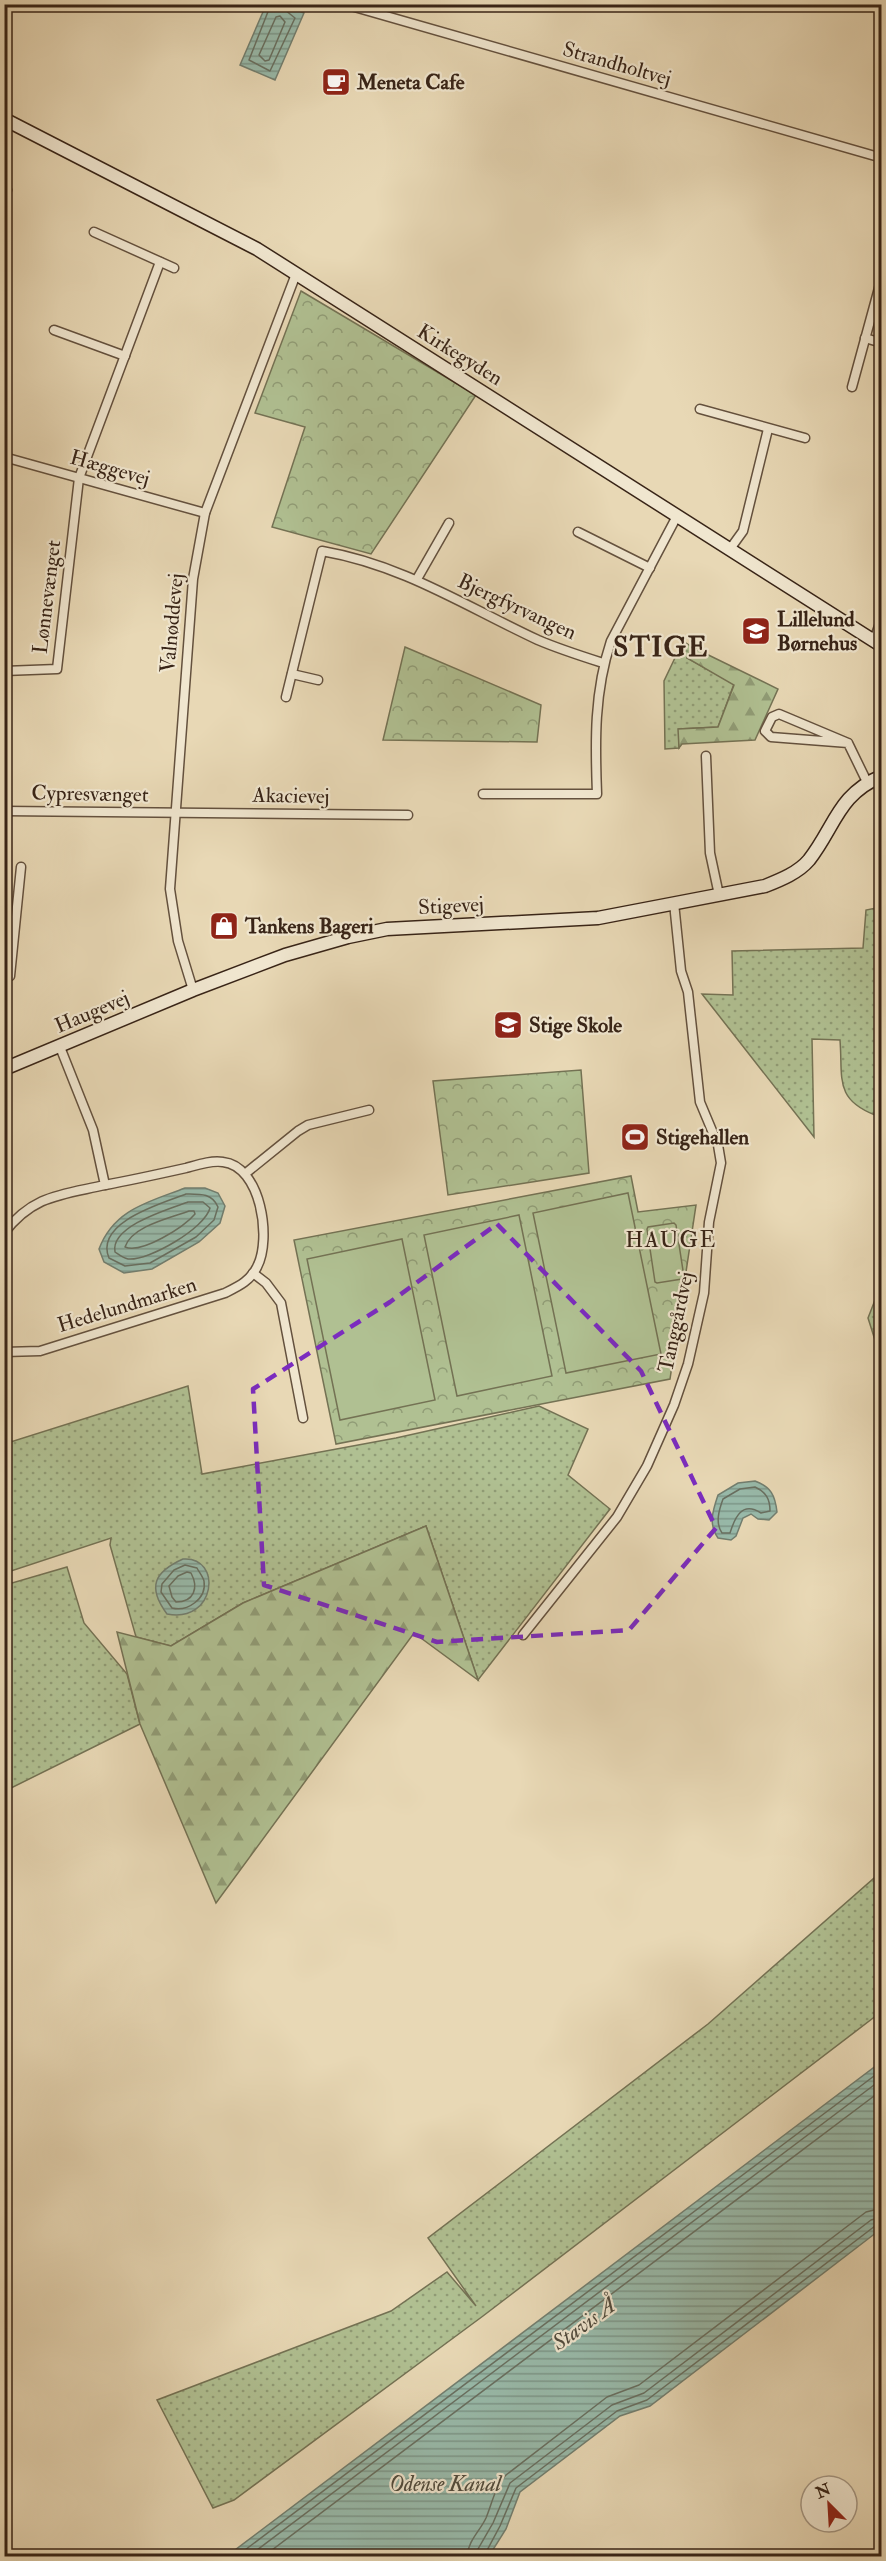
<svg xmlns="http://www.w3.org/2000/svg" width="886" height="2561" font-family="'IM FELL Double Pica',serif">
<defs>
<pattern id="grass-dots" width="8" height="8" patternUnits="userSpaceOnUse" patternTransform="scale(1.5)"><rect width="8" height="8" fill="#b0c092"/><path d="M2 2h.1M6 6h.1" fill="none" stroke="#909c76" stroke-width="1.8" stroke-linecap="round"/></pattern>
<pattern id="forest-firs" width="22" height="20" patternUnits="userSpaceOnUse" patternTransform="scale(1.5)"><rect width="22" height="20" fill="#b0c092"/><path d="M5 1l3.5 6h-7zM16 11l3.5 6h-7z" fill="#909c76"/></pattern>
<pattern id="park-crowns" width="20" height="18" patternUnits="userSpaceOnUse" patternTransform="scale(1.5)"><rect width="20" height="18" fill="#b0c092"/><path d="M2 6a3 3 0 1 1 6 0M12 15a3 3 0 1 1 6 0" fill="none" stroke="#909c76"/></pattern>
<pattern id="water-rules" width="6" height="5" patternUnits="userSpaceOnUse" patternTransform="scale(1.5)"><rect width="6" height="5" fill="#98baaa"/><path d="M0 2.5h6" fill="none" stroke="#7d9789"/></pattern>
</defs>
<rect width="100%" height="100%" fill="#e8d8b5"/>
<filter id="stains"><feTurbulence type="fractalNoise" baseFrequency=".00333" numOctaves="4"/><feColorMatrix values="0 0 0 0 .2 0 0 0 0 .09 0 0 0 0 .02 0 0 0 .5 -.17"/></filter>
<radialGradient id="worn" r=".72"><stop offset=".6" stop-color="#630" stop-opacity="0"/><stop offset="1" stop-color="#630" stop-opacity=".3"/></radialGradient>
<!-- grass -->
<g fill="url(#grass-dots)" stroke="#747254" stroke-width="1.5">
<path d="M683,641L692,647L687,658L734,684L718,727L679,729V748L665,749L664,681Z"/>
<path d="M881,907H882L881,1162L875,1115C834,1099 843,1078 840,1040L812,1039L814,1137L702,994L733,995L732,951L863,948L866,910Z"/>
<path d="M881,1297V1359L868,1318L875,1300Z"/>
<path d="M188,1386L202,1474L396,1438L539,1406L588,1429L568,1475L610,1509L478,1680L426,1526L243,1603L171,1646L136,1637L110,1545L111,1538L5,1573L4,1444Z"/>
<path d="M67,1567L84,1623L127,1674L140,1724L5,1791V1585Z"/>
<path d="M881,1872V2012L483,2316L234,2500L213,2508L157,2400L391,2311L447,2272L476,2306L428,2238L708,2024Z"/>
</g>
<!-- forest -->
<g fill="url(#forest-firs)" stroke="#747254" stroke-width="1.5">
<path d="M692,647L778,689L755,740L682,744L679,748L678,729L718,727L734,685L687,658Z"/>
<path d="M426,1526L478,1680L414,1633L216,1903L140,1724L117,1632L171,1646L243,1603Z"/>
</g>
<!-- park -->
<g fill="url(#park-crowns)" stroke="#747254" stroke-width="1.5">
<path d="M301,291L476,395L371,554L272,527L305,427L255,413Z"/>
<path d="M405,647L541,705L537,742L383,740Z"/>
<path d="M581,1070L589,1173L448,1195L433,1081Z"/>
<path d="M631,1176L638,1212L696,1205L670,1379L336,1444L294,1240Z"/>
</g>
<!-- pitch -->
<g fill="#b0c092" stroke="#747254" stroke-width="1.5">
<path d="M628,1193L661,1354L566,1373L533,1213Z"/>
<path d="M519,1215L552,1376L457,1396L424,1235Z"/>
<path d="M674,1223L676,1225L684,1277L682,1279L657,1283L655,1282L647,1229L648,1227Z"/>
<path d="M402,1239L435,1400L340,1420L307,1259Z"/>
</g>
<!-- water -->
<g fill="url(#water-rules)" stroke="#727e6f" stroke-width="1.5">
<path d="M266,5H284L304,13L275,80L240,65Z"/>
<path d="M185,1188H205L218,1193L225,1206L220,1223L199,1242L152,1269L124,1273L104,1262L99,1249C114,1209 149,1202 185,1188Z"/>
<path d="M755,1481C771,1487 775,1495 777,1512L769,1520L758,1519L751,1514L743,1518L736,1536L731,1540L718,1538C708,1524 713,1510 718,1495L738,1483Z"/>
<path d="M183,1559C223,1556 216,1624 167,1614C147,1587 154,1572 183,1559Z"/>
<path d="M881,2062V2229L650,2406L620,2416L520,2492L506,2529L489,2556H227Z"/>
</g>
<g fill="none" stroke-linecap="round" stroke-linejoin="round">
<!-- shore -->
<g stroke="#686f60" stroke-width="1.5">
<path d="M271,4L249,60L270,71L295,18L285,10L284,4"/>
<path d="M280,16L285,22L269,60L265,61L259,55L276,17Z"/>
<path d="M186,1194C200,1194 212,1193 218,1207L214,1220L196,1237L150,1263L125,1266L109,1258C94,1222 163,1203 186,1194Z"/>
<path d="M188,1202H203L210,1208C205,1228 149,1261 128,1259C123,1258 118,1254 115,1252C110,1226 169,1209 188,1202Z"/>
<path d="M189,1211H194L195,1214C184,1227 142,1254 125,1247C132,1226 170,1218 189,1211Z"/>
<path d="M755,1487C766,1492 770,1499 770,1511L761,1513C742,1501 735,1517 730,1533H722C715,1523 719,1510 723,1499L740,1489Z"/>
<path d="M185,1565L197,1568C199,1572 203,1577 204,1581C207,1599 187,1612 172,1608L161,1592L162,1584L174,1570Z"/>
<path d="M187,1572L191,1573C199,1588 194,1602 176,1602L172,1597L169,1586L178,1576Z"/>
<path d="M237,2556L882,2070"/>
<path d="M249,2556L882,2079"/>
<path d="M264,2556L882,2090"/>
<path d="M467,2556C468,2541 480,2531 486,2518C492,2504 495,2486 506,2475L607,2397L639,2385L866,2212L882,2208"/>
<path d="M476,2556L478,2549L493,2523L510,2483L612,2405L644,2393L871,2220L882,2217"/>
<path d="M484,2556L500,2526L516,2488L617,2411L647,2400L875,2226L882,2224"/>
</g>
<!-- street casing -->
<g stroke="#64513e" stroke-width="11">
<g id="street">
<path d="M344,4L882,158"/>
<path d="M4,188L7,190L4,197"/>
<path d="M94,232L174,268"/>
<path d="M54,330L125,356"/>
<path d="M865,338L882,343"/>
<path d="M852,387L882,277"/>
<path d="M700,409L805,438"/>
<path d="M4,457L205,513"/>
<path d="M578,532L650,568"/>
<path d="M730,549L743,531L768,429"/>
<path d="M417,579L449,523"/>
<path d="M874,640L882,618"/>
<path d="M4,671L57,669L79,478L160,262"/>
<path d="M292,674L318,680"/>
<path d="M286,697L322,551C403,565 465,606 538,640C559,649 581,656 603,663"/>
<path d="M848,743L771,737L765,731L772,717L779,714L848,743L867,782"/>
<path d="M706,756L710,853L719,895"/>
<path d="M483,794H597C595,742 594,692 611,641L677,516"/>
<path d="M4,811L408,815"/>
<path d="M4,975L10,976L21,867"/>
<path d="M193,990L178,941L170,889L193,579L205,513L296,274"/>
<path d="M246,1173L298,1131L308,1125L369,1110"/>
<path d="M4,1233C33,1195 61,1195 105,1185L93,1130L60,1047"/>
<path d="M253,1273L266,1283L281,1303L303,1418"/>
<path d="M4,1352L40,1351L225,1293C239,1286 250,1281 257,1267C272,1239 261,1166 223,1162C211,1160 197,1165 186,1168C159,1174 132,1180 105,1185"/>
<path d="M523,1635L617,1517L647,1466L674,1405L688,1364L704,1293L709,1222L721,1163L718,1145L700,1102L688,992L681,971L674,903"/>
</g>
</g>
<!-- secondary casing -->
<g stroke="#382417" stroke-width="15">
<g id="secondary">
<path d="M4,119L257,249L882,646"/>
<path d="M4,1069L193,990L285,955L348,937L387,929L598,918L765,886C780,880 798,873 809,860C835,827 838,794 882,776"/>
</g>
</g>
<!-- street -->
<use href="#street" stroke="#f0e6cf" stroke-width="8"/>
<!-- secondary -->
<use href="#secondary" stroke="#f0e6cf" stroke-width="12"/>
</g>
<!-- marked area -->
<path fill="none" stroke="#7b2cbf" stroke-width="4.5" stroke-dasharray="12 8" stroke-linejoin="round" d="M497,1224L641,1371L716,1528L629,1630L437,1642L264,1585L253,1389L390,1302Z"/>
<!-- icons -->
<defs>
<g id="cafe-square" transform="scale(1.5)"><rect x="-9" y="-9" width="18" height="18" rx="4" fill="#8f2418" stroke="#f0e6cf"/><path d="M-5.5-4.5H6V0H3Q3 3.5 0 3.5H-2.5Q-5.5 3.5-5.5 0ZM3-3.2v2h1.7v-2ZM-6 4.5H4V6H-6Z" fill="#fff"/></g>
<g id="school-square" transform="scale(1.5)"><rect x="-9" y="-9" width="18" height="18" rx="4" fill="#8f2418" stroke="#f0e6cf"/><path d="M0-5L7-2L0 1L-7-2ZM-4 1L0 2.5L4 1V4Q0 6-4 4Z" fill="#fff"/></g>
<g id="shop-square" transform="scale(1.5)"><rect x="-9" y="-9" width="18" height="18" rx="4" fill="#8f2418" stroke="#f0e6cf"/><path d="M-5-2.5h2.3a2.7 3.5 0 0 1 5.4 0H5L5.5 6h-11ZM-1.5-2.5h3a1.5 2.3 0 0 0-3 0Z" fill="#fff"/></g>
<g id="stadium-square" transform="scale(1.5)"><rect x="-9" y="-9" width="18" height="18" rx="4" fill="#8f2418" stroke="#f0e6cf"/><path d="M0-5a6.5 5 0 1 0 0 10a6.5 5 0 1 0 0-10ZM-3.5-1.8h7v3.6h-7Z" fill="#fff"/></g>
</defs>
<g fill-rule="evenodd">
<use href="#cafe-square" x="336" y="82"/>
<use href="#school-square" x="756" y="631"/>
<use href="#shop-square" x="224" y="926"/>
<use href="#school-square" x="508" y="1025"/>
<use href="#stadium-square" x="635" y="1137"/>
</g>
<g text-anchor="middle" dominant-baseline="central" stroke-width="4.5" stroke-linejoin="round" paint-order="stroke">
<!-- street labels -->
<g font-size="21" fill="#382417" stroke="#f0e6cf">
<text transform="translate(617 64) rotate(16)">Strandholtvej</text>
<text transform="translate(460 355) rotate(32)">Kirkegyden</text>
<text transform="translate(110 468) rotate(16)">Hæggevej</text>
<text transform="translate(47 597) rotate(-83)">Lønnevænget</text>
<text transform="translate(517 607) rotate(25)">Bjergfyrvangen</text>
<text transform="translate(172 623) rotate(-85)">Valnøddevej</text>
<text transform="translate(90 794) rotate(1)">Cypresvænget</text>
<text transform="translate(291 796) rotate(1)">Akacievej</text>
<text transform="translate(451 906) rotate(-3)">Stigevej</text>
<text transform="translate(92 1012) rotate(-23)">Haugevej</text>
<text transform="translate(127 1305) rotate(-17)">Hedelundmarken</text>
<text transform="translate(676 1322) rotate(-78)">Tanggårdvej</text>
</g>
<!-- poi labels -->
<g font-size="21" font-weight="bold" fill="#382417" stroke="#f0e6cf" text-anchor="start">
<text x="357" y="82">Meneta Cafe</text>
<text x="777" y="619">Lillelund<tspan x="777" dy="24">Børnehus</tspan></text>
<text x="245" y="926">Tankens Bageri</text>
<text x="529" y="1025">Stige Skole</text>
<text x="656" y="1137">Stigehallen</text>
</g>
<!-- neighbourhood labels -->
<g font-size="22" letter-spacing="1.5" fill="#382417" stroke="#f0e6cf">
<text x="671" y="1240">HAUGE</text>
</g>
<!-- water labels -->
<g font-size="22" font-style="italic" fill="#504a3c" stroke="#f0e6cf">
<text transform="translate(584 2324) rotate(-36)">Stavis Å</text>
<text x="445" y="2484">Odense Kanal</text>
</g>
<!-- district labels -->
<g font-size="27" font-weight="bold" letter-spacing="1.5" fill="#382417" stroke="#f0e6cf">
<text x="661" y="647">STIGE</text>
</g>
</g>
<!-- margin -->
<rect width="886" height="2561" fill="none" stroke="#e8d8b5" stroke-width="24"/>
<rect x="6" y="6" width="874" height="2549" fill="none" stroke="#382417" stroke-width="3"/>
<rect x="12" y="12" width="862" height="2537" fill="none" stroke="#382417" stroke-width="1.5"/>
<!-- north arrow -->
<g transform="translate(829 2504) rotate(336)"><circle r="28" fill="#f0e6cf" stroke="#a69885" stroke-width="1.5"/>
<path d="M0-4.5L10 22L0 15L-10 22Z" fill="#8f2418"/>
<text y="-9" font-size="16" font-weight="bold" text-anchor="middle" fill="#382417">N</text>
</g>
<rect width="100%" height="100%" filter="url(#stains)"/>
<rect width="100%" height="100%" fill="url(#worn)"/>
</svg>
